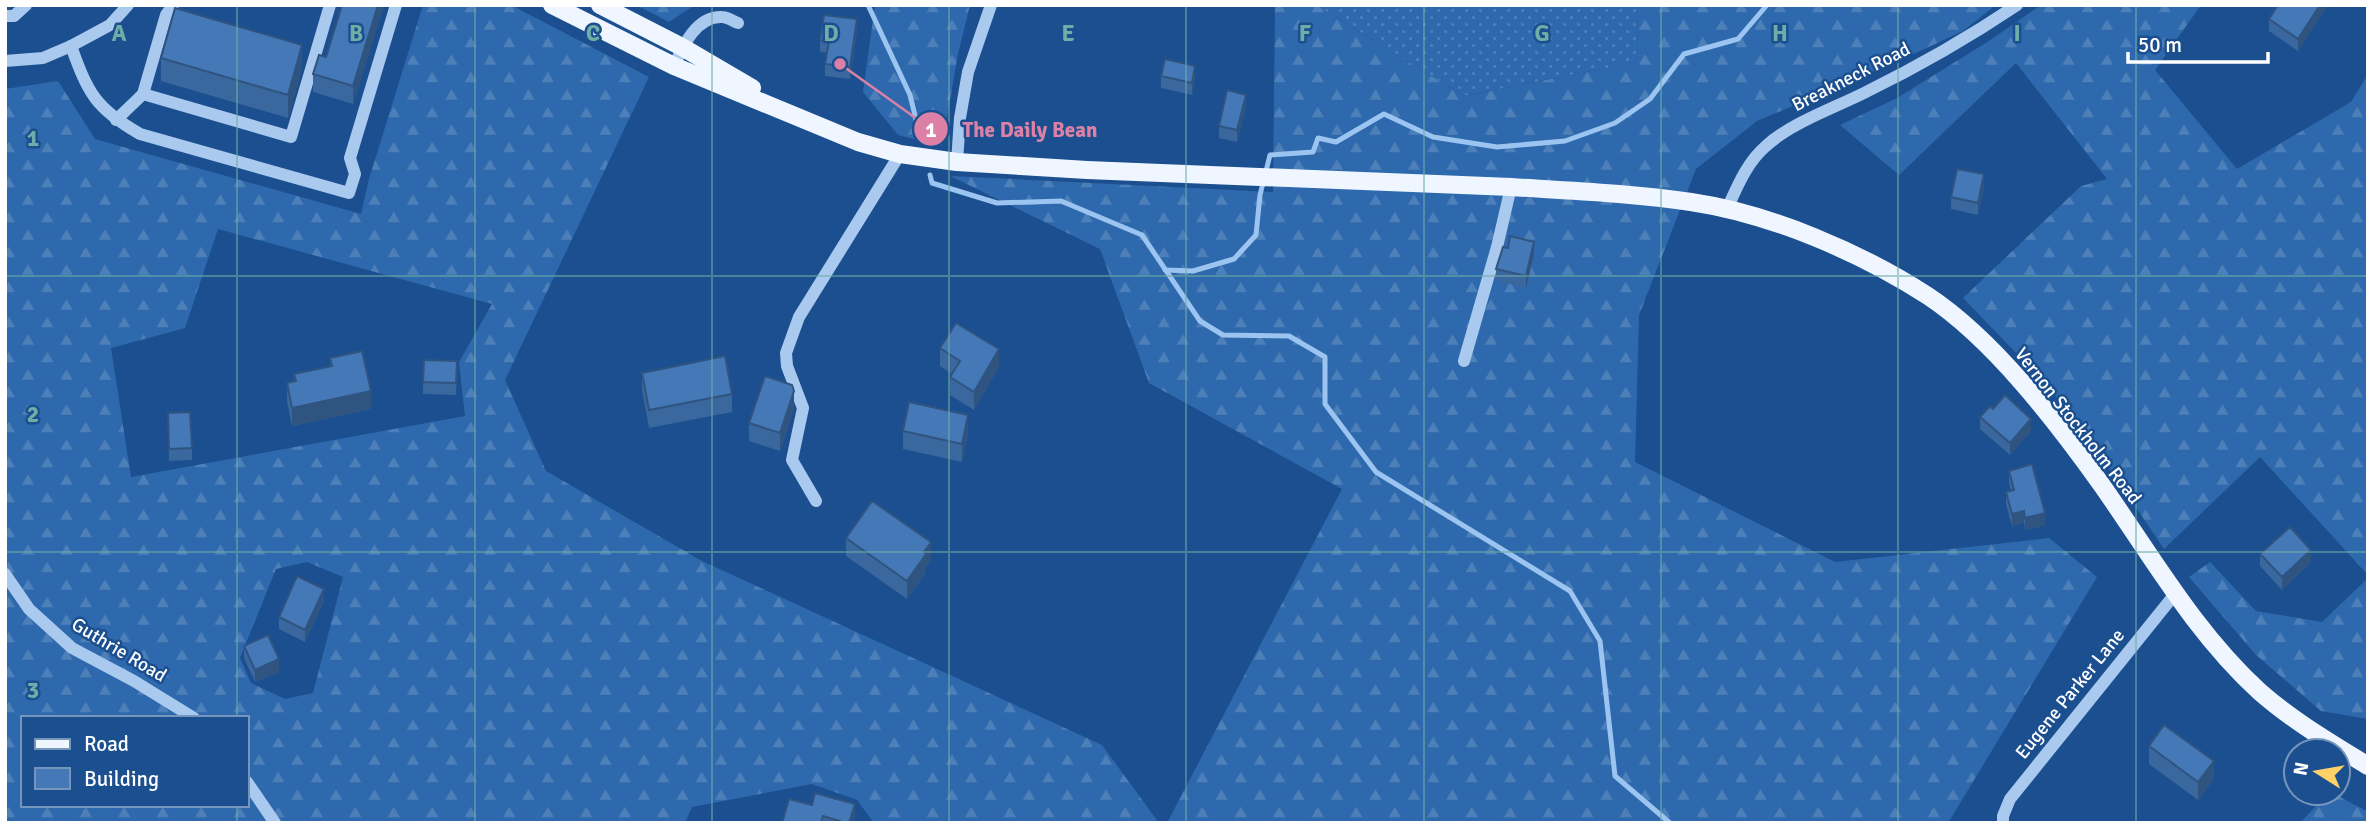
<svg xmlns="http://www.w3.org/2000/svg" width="2373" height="828" font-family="Signika,sans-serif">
<defs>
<pattern id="grass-dots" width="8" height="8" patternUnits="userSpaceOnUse" patternTransform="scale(1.75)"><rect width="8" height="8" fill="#2e69ad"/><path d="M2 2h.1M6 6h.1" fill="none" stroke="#4d80b9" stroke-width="1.8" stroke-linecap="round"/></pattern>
<pattern id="forest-firs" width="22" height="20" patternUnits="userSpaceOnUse" patternTransform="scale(1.75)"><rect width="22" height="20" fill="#2e69ad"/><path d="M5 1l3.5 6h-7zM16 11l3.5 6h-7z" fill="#4d80b9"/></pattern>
</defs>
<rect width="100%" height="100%" fill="#1b4f8f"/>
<!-- grass -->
<path fill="url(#grass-dots)" d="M1316,5H1637L1638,62L1464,96Z"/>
<!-- forest -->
<g fill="url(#forest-firs)" fill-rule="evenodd">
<path d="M423,5H511L649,77L505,380L546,471L702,561L1102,745L1159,823H874L857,800L812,784L692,807L685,823H5V89L58,81L95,139L361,214L369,179ZM218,229L492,304L459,362L465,416L131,477L111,348L185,328ZM307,562L343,577L313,693L285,699L251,683L240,658L276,569ZM23,718H247V805H23Z"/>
<path d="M636,5H695L669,22Z"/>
<path d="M875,5H970L958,54L942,146L898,135L863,92Z"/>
<path d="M1275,5H1316L1464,96L1638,62L1637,5H1996L1963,31L1890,65L1757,121L1696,169L1639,315L1635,462L1835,562L2049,538L2097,577L1948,823H1167L1342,489L1149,383L1100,249L950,176L1273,192Z"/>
<path d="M2041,5H2201L2155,70L2237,169L2351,102L2368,74V575L2260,457L2164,549L2115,476L2047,385L1963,298L2081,186L2107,179L2016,63L1899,175L1840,125L1897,98L1989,41Z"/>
<path d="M2210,562L2256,611L2322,622L2368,578V719L2321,711L2256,655L2189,577Z"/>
<path d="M2328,793H2333L2368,812V823H2300Z"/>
</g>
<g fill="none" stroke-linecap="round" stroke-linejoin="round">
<!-- stream -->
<g stroke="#9cc4f0" stroke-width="5">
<path d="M868,5L910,95L921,140"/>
<path d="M930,175L932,183L997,203L1061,201L1142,235L1200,321L1223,335L1289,336L1325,357V404L1376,472L1570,591L1600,641L1615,776L1670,823"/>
<path d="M1165,270L1193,271L1234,259L1256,235L1260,195L1270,155L1313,152L1318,138L1336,142L1384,114L1433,137L1497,147L1565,141L1615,123L1650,99L1684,54L1738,39L1767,5"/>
</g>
<!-- minor -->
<g stroke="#a9c9ee" stroke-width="12">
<path d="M5,16H14L26,5"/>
<path d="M71,46C88,93 95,108 140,134L349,193L355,174L350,158L396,5"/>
<path d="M5,61L43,58L71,46L110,25L128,5"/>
<path d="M674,66C683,46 696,16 722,17C727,17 733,21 738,23"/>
<path d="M143,94L291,137L330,5"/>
<path d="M116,120L143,94L166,15L173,5"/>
<path d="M957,162L960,118L968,72L991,5"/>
<path d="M1727,209C1737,187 1747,162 1766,146C1791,123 1834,108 1864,93C1917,67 1968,38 2017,5"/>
<path d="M1464,361L1497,247L1511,187"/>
<path d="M816,501L792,460L803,408L787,366L786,353L799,317L900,154"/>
<path d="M5,574L29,609L72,648L134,681L194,718"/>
<path d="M247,782L275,823"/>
<path d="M2003,823V816L2010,799L2175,594"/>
</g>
<!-- major -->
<g stroke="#f0f6ff" stroke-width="18">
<path d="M552,5L674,66L858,142L900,154L957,162L1087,170L1511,187C1571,191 1632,193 1691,202C1771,214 1860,252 1928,296C1993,339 2056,421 2101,484C2151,555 2195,633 2260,692C2293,721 2331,743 2368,766"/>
<path d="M600,5L682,47L752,88"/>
</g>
</g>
<!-- wall -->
<g fill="#3a679d">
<path d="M342,5H384L353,104L313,92V74L326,57Z"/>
<path d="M2325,5V9L2298,51L2269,31V19Z"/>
<path d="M857,31L850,79L825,76V64L827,53L820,52V40Z"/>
<path d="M161,58L302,68L288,118L161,81Z"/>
<path d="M1161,76L1195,78L1192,95L1161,88Z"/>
<path d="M1246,107L1237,142L1219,138V126Z"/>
<path d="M1984,186L1978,215L1951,209V197Z"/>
<path d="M1508,248L1534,254L1526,288L1496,281V269Z"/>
<path d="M940,348L999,367L974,410L950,395V377L952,374L940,366Z"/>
<path d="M330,358L371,409L292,426L287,401V383L294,381V374L330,366Z"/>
<path d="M642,373L732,394V412L649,428L642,390Z"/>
<path d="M457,374L456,395L423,394V382Z"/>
<path d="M794,409L780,451L749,441V423Z"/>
<path d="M1993,409L2031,431L2010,455L1980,429V417Z"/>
<path d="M168,413L192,448V460L169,461Z"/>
<path d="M903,431L968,433L962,462L903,449Z"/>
<path d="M2009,471L2045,525L2025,530L2024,523L2012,526L2006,504V492L2011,491L2009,483Z"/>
<path d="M846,538L931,560L926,567V572L907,599L846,556Z"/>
<path d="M2260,554L2311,562L2282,590L2260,566Z"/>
<path d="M324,601L305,642L279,629V617Z"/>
<path d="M244,646L279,672L255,682L244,658Z"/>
<path d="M2149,746L2214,779L2198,800L2149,764Z"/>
<path d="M855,804L854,823H782L812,805Z"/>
</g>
<!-- shaded-wall -->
<g fill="#305480">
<path d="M378,5H384L353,104V86Z"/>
<path d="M2320,5H2325V9L2298,51V39Z"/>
<path d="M857,19V31L850,79V67Z"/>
<path d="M302,45V68L288,118V95Z"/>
<path d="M1195,66V78L1192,95V83Z"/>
<path d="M1246,95V107L1237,142V130Z"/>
<path d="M1984,174V186L1978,215V203Z"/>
<path d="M1534,242V254L1526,288V276Z"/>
<path d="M999,349V367L974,410V392Z"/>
<path d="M371,391V409L292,426V408Z"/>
<path d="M794,391V409L780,451V433Z"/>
<path d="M968,415V433L962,462V444Z"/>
<path d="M2031,419V431L2010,455V443Z"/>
<path d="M2024,511V523L2012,526V514Z"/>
<path d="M2045,513V525L2025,530V518Z"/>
<path d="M931,542V560L926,567V572L907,599V581Z"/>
<path d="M2311,550V562L2282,590V577Z"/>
<path d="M324,589V601L305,642V630Z"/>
<path d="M279,659V672L255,682V670Z"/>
<path d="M2214,761V779L2198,800V782Z"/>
<path d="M855,804L854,823H849Z"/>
</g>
<!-- building -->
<g fill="#4478b7" stroke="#305480" stroke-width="2">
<path d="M342,5H378L353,86L313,74L319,55L326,57Z"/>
<path d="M2278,5H2320L2298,39L2269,19Z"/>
<path d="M175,8L302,45L288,95L161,58Z"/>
<path d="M824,15L857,19L850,67L825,64L829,41L820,40Z"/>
<path d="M1165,59L1195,66L1192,83L1161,76Z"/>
<path d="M1227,90L1246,95L1237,130L1219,126Z"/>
<path d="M1957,169L1984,174L1978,203L1951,197Z"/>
<path d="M1510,236L1534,242L1526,276L1496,269L1503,247L1508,248Z"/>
<path d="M956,323L999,349L974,392L950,377L960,361L940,348Z"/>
<path d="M362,351L371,391L292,408L287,383L296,381L294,374L332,366L330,358Z"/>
<path d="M725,356L732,394L649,410L642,373Z"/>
<path d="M424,360L457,361L456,383L423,382Z"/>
<path d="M765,376L792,385L794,391L780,433L749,423Z"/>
<path d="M2005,395L2031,419L2010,443L1980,417L1990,406L1993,409Z"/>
<path d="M909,402L968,415L962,444L903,431Z"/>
<path d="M190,412L192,448L169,449L168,413Z"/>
<path d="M2032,464L2045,513L2025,518L2024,511L2012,514L2006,492L2014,490L2009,471Z"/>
<path d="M872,501L931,542L924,552L926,554L907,581L846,538Z"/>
<path d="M2290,527L2311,550L2282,577L2260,554Z"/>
<path d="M297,576L324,589L305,630L279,617Z"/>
<path d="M268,635L279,659L255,670L244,646Z"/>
<path d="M2164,725L2214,761L2198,782L2149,746Z"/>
<path d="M815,793L855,804L849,823H846L823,816L821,823H782L789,799L812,805Z"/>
</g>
<!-- grid -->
<path fill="none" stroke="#6fada8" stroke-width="2" stroke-opacity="0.55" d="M237,5V718M475,5V823M712,5V823M949,5V823M1186,5V823M1424,5V823M1661,5V823M1898,5V823M2136,5V823M5,276H2368M5,552H2368M237,805V823"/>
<g text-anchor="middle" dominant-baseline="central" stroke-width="5" stroke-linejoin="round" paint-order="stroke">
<!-- street labels -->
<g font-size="19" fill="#fff" stroke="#1b4f8f">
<text transform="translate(1851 77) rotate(-27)">Breakneck Road</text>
<text transform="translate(2078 426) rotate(52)">Vernon Stockholm Road</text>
<text transform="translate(119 650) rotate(31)">Guthrie Road</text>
<text transform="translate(2070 694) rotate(-51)">Eugene Parker Lane</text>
</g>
</g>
<g font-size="23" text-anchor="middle" font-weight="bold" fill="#6fada8" stroke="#1b4f8f" stroke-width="5" stroke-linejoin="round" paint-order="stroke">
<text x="119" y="41">A</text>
<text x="356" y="41">B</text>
<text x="593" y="41">C</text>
<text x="831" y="41">D</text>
<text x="1068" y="41">E</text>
<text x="1305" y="41">F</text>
<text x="1542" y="41">G</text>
<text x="1780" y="41">H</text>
<text x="2017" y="41">I</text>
<text x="33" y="146">1</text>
<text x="33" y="422">2</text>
<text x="33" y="698">3</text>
</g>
<!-- callouts -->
<path fill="none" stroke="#dd80a5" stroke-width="2.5" d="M840 64L931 129"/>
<g fill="#dd80a5" stroke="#1b4f8f" stroke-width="2.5">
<circle cx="840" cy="64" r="7"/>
<circle cx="931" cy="129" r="18"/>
</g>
<g font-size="21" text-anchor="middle" font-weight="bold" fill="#fff">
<text x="931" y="137">1</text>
</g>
<g font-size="21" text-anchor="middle" font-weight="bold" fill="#dd80a5" stroke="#1b4f8f" stroke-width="5" stroke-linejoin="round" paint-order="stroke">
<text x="1030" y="137">The Daily Bean</text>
</g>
<!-- border -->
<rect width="2373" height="828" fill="none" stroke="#ffffff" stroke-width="14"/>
<!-- legend -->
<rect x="21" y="716" width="228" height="91" fill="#1b4f8f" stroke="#7695bc" stroke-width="2"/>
<rect x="35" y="739" width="35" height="10" fill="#f0f6ff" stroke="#7695bc" stroke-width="2"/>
<text x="84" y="751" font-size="21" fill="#ffffff">Road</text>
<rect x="35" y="768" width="35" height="21" fill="#4478b7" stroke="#7695bc" stroke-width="2"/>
<text x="84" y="786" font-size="21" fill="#ffffff">Building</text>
<!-- north arrow -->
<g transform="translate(2317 772) rotate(281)"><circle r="33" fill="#1b4f8f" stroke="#7695bc" stroke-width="2"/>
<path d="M0-5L12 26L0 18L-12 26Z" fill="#ffd166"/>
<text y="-10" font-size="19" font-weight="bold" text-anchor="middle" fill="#ffffff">N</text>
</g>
<!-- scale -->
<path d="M2128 52v10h140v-10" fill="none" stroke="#ffffff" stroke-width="3.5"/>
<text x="2138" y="52" font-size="21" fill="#ffffff" stroke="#1b4f8f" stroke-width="5" paint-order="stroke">50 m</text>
</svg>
